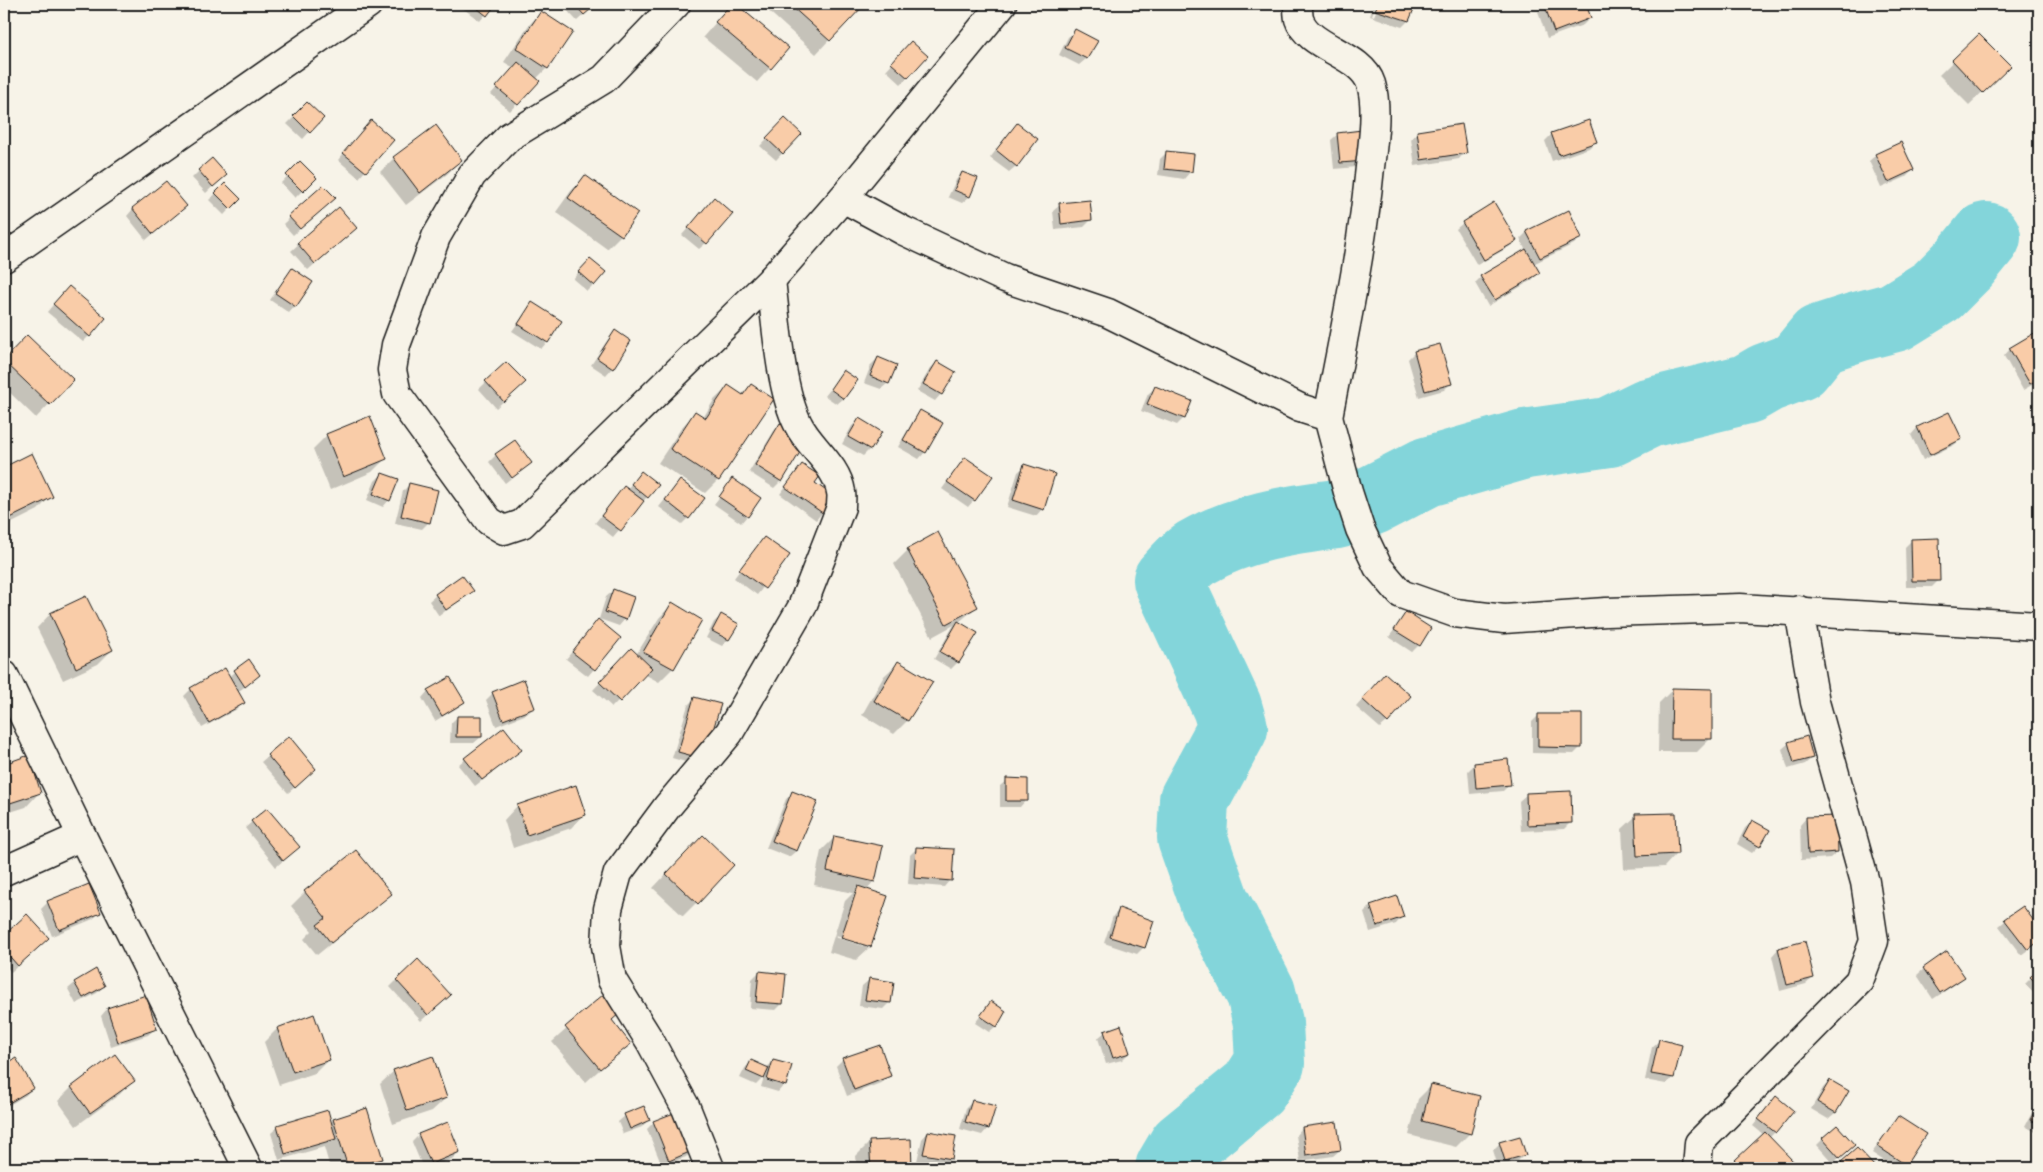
<svg xmlns="http://www.w3.org/2000/svg" width="2043" height="1172" font-family="'Playpen Sans',sans-serif">
<rect width="100%" height="100%" fill="#f7f3e8"/>
<filter id="ink" filterUnits="userSpaceOnUse"><feTurbulence type="fractalNoise" baseFrequency=".02" numOctaves="2"/><feDisplacementMap in="SourceGraphic" scale="10" xChannelSelector="R" yChannelSelector="G"/><feConvolveMatrix kernelMatrix="1 2 1 2 8 2 1 2 1" color-interpolation-filters="sRGB"/></filter>
<g filter="url(#ink)">
<!-- shadow -->
<g fill="#0003" fill-rule="evenodd">
<path d="M457,4H494L480,21Z"/>
<path d="M565,4H585L590,9L577,21L563,6Z"/>
<path d="M732,4L788,48L757,82L703,37Z"/>
<path d="M767,4H863L816,54L764,7Z"/>
<path d="M1374,4H1376L1372,15L1374,16L1379,4H1415L1408,21L1402,27L1370,16Z"/>
<path d="M1548,4H1584L1590,18L1583,25L1547,38L1538,12Z"/>
<path d="M542,12L547,68L536,79L538,81L510,111L491,94L514,68L504,62L528,26Z"/>
<path d="M1075,31L1096,41L1086,59L1079,65L1059,55L1068,37Z"/>
<path d="M1979,36L2009,66L1969,105L1939,75Z"/>
<path d="M905,49L908,77L901,84L886,70Z"/>
<path d="M307,104L322,118L303,139L287,124Z"/>
<path d="M785,120L800,134L776,160L760,146Z"/>
<path d="M435,127L461,160L447,174L406,205L380,172L394,158Z"/>
<path d="M365,128V171L359,178L338,160Z"/>
<path d="M1011,131L1016,166L1009,172L990,158Z"/>
<path d="M1361,131L1357,167L1334,169L1331,140L1338,134Z"/>
<path d="M1417,132L1465,152L1459,159L1415,166L1411,139Z"/>
<path d="M1552,134L1595,142L1589,148L1552,161L1545,141Z"/>
<path d="M1167,152L1193,155L1190,172L1184,179L1158,175L1160,159Z"/>
<path d="M1876,155L1913,170L1906,177L1881,188L1869,161Z"/>
<path d="M300,163L315,178L295,198L281,183Z"/>
<path d="M199,171L225,175L206,193L192,178Z"/>
<path d="M962,173L976,179L969,197L962,203L948,197L956,180Z"/>
<path d="M585,177L636,214L621,235L607,249L556,212L571,191Z"/>
<path d="M225,185L239,199L224,215L209,200Z"/>
<path d="M323,187L327,205L293,235L283,224Z"/>
<path d="M714,199L706,243L699,249L682,235Z"/>
<path d="M1060,205L1091,220L1084,227L1055,230L1053,211Z"/>
<path d="M186,206L146,240L127,216L133,209Z"/>
<path d="M339,208L349,234L308,270L291,251Z"/>
<path d="M1463,223L1516,241L1509,247L1477,265L1456,229Z"/>
<path d="M1527,232L1580,238L1574,244L1533,264L1538,273L1532,280L1488,306L1475,283L1481,277L1526,251L1520,239Z"/>
<path d="M583,267L593,285L587,291L573,279Z"/>
<path d="M292,270L295,306L289,313L270,300Z"/>
<path d="M62,294L89,336L83,342L47,312Z"/>
<path d="M532,304L547,342L541,349L512,331Z"/>
<path d="M615,332L630,341L612,368L606,375L591,365L609,338Z"/>
<path d="M2036,334L2039,340V381L2023,390L2004,356L2010,349Z"/>
<path d="M27,337L72,380L36,418L4,387V360Z"/>
<path d="M1415,352L1450,384L1444,390L1419,397L1408,359Z"/>
<path d="M878,358L888,383L881,389L864,383L871,365Z"/>
<path d="M937,362L941,394L935,401L917,391L930,369Z"/>
<path d="M506,363L517,389L496,408L479,389Z"/>
<path d="M844,372V398L837,404L825,396Z"/>
<path d="M751,385L718,480L705,493L658,463L682,427L695,413L703,418L714,400L728,387L741,395Z"/>
<path d="M1155,388L1184,418L1177,425L1141,411L1148,394Z"/>
<path d="M920,412L925,452L919,459L898,447L914,419Z"/>
<path d="M1948,413L1960,439L1954,445L1923,460L1911,435L1917,428Z"/>
<path d="M859,420L880,432L870,449L863,456L842,444L852,426Z"/>
<path d="M781,424V481L774,488L749,472L774,431Z"/>
<path d="M327,435L386,458L372,472L330,490L313,449Z"/>
<path d="M32,455L51,496L38,510L4,527V468Z"/>
<path d="M496,455L530,463L505,483L489,462Z"/>
<path d="M965,458L974,500L968,507L942,489Z"/>
<path d="M802,465L814,483L834,498L816,520L780,494Z"/>
<path d="M1025,466L1042,509L1036,516L1007,507L1018,472Z"/>
<path d="M641,473L657,485L613,537L595,523L618,494L624,487L627,489Z"/>
<path d="M382,474L389,500L383,507L367,500L375,481Z"/>
<path d="M733,480L747,516L741,523L714,504Z"/>
<path d="M680,481L688,518L682,524L659,507Z"/>
<path d="M410,484L436,491L428,523L422,529L395,523L403,491Z"/>
<path d="M938,534L977,607L959,622L976,633L958,662L951,669L934,659L954,625L932,637L894,564L908,550Z"/>
<path d="M764,538L788,556L757,595L734,578Z"/>
<path d="M1912,540L1938,581L1932,587H1906L1905,547Z"/>
<path d="M472,590L439,616L429,601L436,595Z"/>
<path d="M613,591L625,619L619,626L599,619L606,597Z"/>
<path d="M86,597L112,650L98,664L63,680L37,628L50,614Z"/>
<path d="M672,604L701,621L673,668L659,682L644,674L612,707L593,690L631,650L636,655L659,618Z"/>
<path d="M1406,614L1419,645L1412,652L1389,637Z"/>
<path d="M721,616L737,624L728,640L722,646L706,638L714,622Z"/>
<path d="M592,627L620,638L588,676L566,659Z"/>
<path d="M249,661L259,675L238,692L243,703L237,709L202,728L184,696L191,689L229,677Z"/>
<path d="M898,663L907,721L894,734L862,715L884,676Z"/>
<path d="M1379,681L1387,722L1380,728L1356,707Z"/>
<path d="M1672,690L1711,738L1697,752H1658L1659,703Z"/>
<path d="M428,691L464,702L457,708L435,721L422,698Z"/>
<path d="M493,693L534,707L527,714L496,726L486,700Z"/>
<path d="M695,698L696,765L672,758L688,705Z"/>
<path d="M1539,715L1581,747L1574,754L1532,753V722Z"/>
<path d="M457,717L481,737L474,743H450L451,723Z"/>
<path d="M1789,743L1812,758L1805,764L1788,769L1782,749Z"/>
<path d="M268,756L308,776L288,793L261,762Z"/>
<path d="M514,756L475,786L458,765L465,759Z"/>
<path d="M28,757L39,793L26,807L4,814V765Z"/>
<path d="M1475,764L1509,785L1503,791L1470,794L1468,771Z"/>
<path d="M1007,780L1026,800L1020,807H1000V786Z"/>
<path d="M575,786L584,814L571,828L513,848L504,820L517,806Z"/>
<path d="M793,793L816,802L796,851L789,857L766,848L786,799Z"/>
<path d="M1526,795L1571,822L1564,829L1521,831L1519,801Z"/>
<path d="M267,809L298,847L276,867L245,828Z"/>
<path d="M1636,816L1677,853L1664,867L1624,869L1622,829Z"/>
<path d="M1806,818L1837,852L1830,858L1801,860L1800,825Z"/>
<path d="M1752,822L1759,846L1752,853L1737,844L1745,828Z"/>
<path d="M835,837L874,881L866,890L886,897L870,947L856,960L829,952L845,901L853,893L814,885L821,851ZM836,935L863,944V946L835,937Z"/>
<path d="M917,848L950,880L944,887L908,884L910,855Z"/>
<path d="M689,850L733,866L683,916L653,888Z"/>
<path d="M305,892L390,894L376,907L317,955L304,939L312,931L291,906Z"/>
<path d="M48,902L99,913L93,919L52,936L41,909Z"/>
<path d="M1371,906L1402,917L1396,924L1370,932L1364,913Z"/>
<path d="M2022,907L2039,930V942L2021,955L1999,926Z"/>
<path d="M1119,910L1144,947L1137,954L1104,943L1113,916Z"/>
<path d="M27,916L41,945L11,972L4,964V936Z"/>
<path d="M1778,949L1813,978L1806,984L1780,991L1772,956Z"/>
<path d="M1924,969L1963,977L1957,983L1933,999L1917,975Z"/>
<path d="M2039,970V997L2038,998L2025,984Z"/>
<path d="M759,972L782,1004L776,1010L750,1008L752,979Z"/>
<path d="M397,980L443,1001L421,1021L390,987Z"/>
<path d="M869,980L890,1002L883,1009L859,1006L862,986Z"/>
<path d="M75,983L104,986L97,993L76,1004L68,989Z"/>
<path d="M604,996L611,1021L629,1043L586,1082L552,1042Z"/>
<path d="M991,1002L996,1026L989,1032L975,1023Z"/>
<path d="M107,1009L155,1029L148,1035L111,1047L101,1016Z"/>
<path d="M277,1029L329,1059L315,1073L279,1085L264,1042Z"/>
<path d="M1105,1032L1129,1053L1122,1060L1106,1064L1098,1038Z"/>
<path d="M1659,1041L1673,1078L1666,1084L1645,1080L1652,1047Z"/>
<path d="M843,1059L890,1076L883,1082L847,1096L836,1066Z"/>
<path d="M15,1060L32,1088L26,1095L4,1108V1066Z"/>
<path d="M752,1061L766,1068L773,1062L784,1085L778,1092L761,1087L764,1077L756,1085L740,1078L745,1068Z"/>
<path d="M394,1071L446,1098L432,1111L393,1124L380,1084Z"/>
<path d="M133,1080L120,1094L76,1126L58,1101L72,1087Z"/>
<path d="M1830,1081L1848,1091L1835,1113L1828,1119L1811,1109L1823,1088Z"/>
<path d="M1432,1085L1470,1133L1456,1147L1409,1135L1418,1099Z"/>
<path d="M2039,1099V1134L2025,1126Z"/>
<path d="M973,1101L988,1128L982,1135L960,1129L966,1108Z"/>
<path d="M1770,1105L1775,1132L1769,1138L1792,1162L1786,1168H1729L1764,1135L1753,1126Z"/>
<path d="M366,1109L381,1158L371,1168H330L324,1147L279,1160L271,1133L278,1127L330,1123L333,1120Z"/>
<path d="M625,1116L648,1120L642,1127L623,1134L618,1122Z"/>
<path d="M1898,1117L1905,1164L1901,1168H1895L1872,1153Z"/>
<path d="M654,1122L693,1150L686,1157L662,1166L647,1129Z"/>
<path d="M1302,1128L1340,1150L1333,1156L1300,1161L1296,1135Z"/>
<path d="M928,1132L951,1159L944,1165L917,1161L922,1139Z"/>
<path d="M419,1135L459,1152L452,1159L429,1168H423L412,1142Z"/>
<path d="M1823,1139L1846,1152L1833,1163L1817,1145Z"/>
<path d="M909,1140L910,1168H857L856,1156L870,1142Z"/>
<path d="M1500,1143L1525,1154L1518,1161L1498,1167L1493,1150Z"/>
<path d="M1857,1149L1874,1168H1837L1842,1163Z"/>
<path d="M1666,1166L1667,1168H1655Z"/>
</g>
<g fill="none" stroke-linecap="round" stroke-linejoin="round">
<!-- river -->
<g stroke="#83d5da" stroke-width="70">
<path d="M1371,501L1427,472L1525,444L1609,432L1648,413L1747,389L1766,378L1798,366L1820,339L1857,327L1895,317L1937,291L1965,263L1986,237"/>
<path d="M1170,1168L1183,1146L1254,1088L1270,1063L1268,1023L1261,993L1215,903L1192,838L1194,800L1233,728L1227,707L1168,580C1177,571 1186,559 1196,553C1239,528 1289,520 1337,514"/>
</g>
</g>
<!-- building -->
<g fill="#f9cca8" stroke="#1c1c1c">
<path d="M472,4H496L487,16Z"/>
<path d="M574,4H587L591,9L584,15Z"/>
<path d="M731,4H736L789,48L771,69L715,22Z"/>
<path d="M789,4H865L830,41Z"/>
<path d="M1378,4H1416L1409,21L1375,10Z"/>
<path d="M1544,4H1586L1591,18L1554,32Z"/>
<path d="M541,11L573,32L548,69L516,48Z"/>
<path d="M1075,29L1098,41L1087,59L1065,48Z"/>
<path d="M1979,34L2011,66L1983,93L1952,60Z"/>
<path d="M911,41L928,56L908,78L891,63Z"/>
<path d="M518,62L540,81L518,105L496,87Z"/>
<path d="M307,102L324,118L310,133L293,116Z"/>
<path d="M785,118L802,134L783,154L766,138Z"/>
<path d="M371,120L394,140L366,172L343,153Z"/>
<path d="M1589,120L1597,142L1559,155L1551,133Z"/>
<path d="M1017,123L1038,139L1017,167L996,150Z"/>
<path d="M1462,124L1467,153L1421,160L1417,131Z"/>
<path d="M436,125L462,160L420,193L393,157Z"/>
<path d="M1362,130L1365,161L1340,163L1337,133Z"/>
<path d="M1901,142L1914,170L1888,182L1875,154Z"/>
<path d="M1166,151L1194,154L1192,172L1164,169Z"/>
<path d="M212,158L227,175L213,187L198,170Z"/>
<path d="M300,161L317,178L303,192L286,175Z"/>
<path d="M962,172L978,178L970,197L954,190Z"/>
<path d="M585,175L638,213L622,236L568,198Z"/>
<path d="M166,181L187,206L153,234L132,208Z"/>
<path d="M225,183L241,199L231,209L215,193Z"/>
<path d="M323,185L336,198L300,229L288,216Z"/>
<path d="M714,197L733,214L707,244L688,228Z"/>
<path d="M1090,200L1092,220L1061,224L1059,203Z"/>
<path d="M1494,202L1517,241L1484,260L1462,222Z"/>
<path d="M339,207L357,228L315,264L297,243Z"/>
<path d="M1569,210L1582,238L1540,258L1526,231Z"/>
<path d="M1526,249L1540,273L1495,300L1480,276Z"/>
<path d="M590,259L606,272L594,286L578,272Z"/>
<path d="M292,268L313,282L296,307L275,293Z"/>
<path d="M69,286L106,318L90,337L53,304Z"/>
<path d="M532,302L562,321L548,343L518,324Z"/>
<path d="M615,330L631,341L613,369L597,358Z"/>
<path d="M2036,332L2039,338V379L2030,384L2009,348Z"/>
<path d="M27,335L74,380L50,405L4,361V359Z"/>
<path d="M1440,344L1452,384L1425,391L1414,351Z"/>
<path d="M878,357L897,365L889,384L870,376Z"/>
<path d="M937,361L956,372L942,395L923,384Z"/>
<path d="M506,362L526,382L504,402L485,381Z"/>
<path d="M843,370L858,380L844,399L830,389Z"/>
<path d="M751,384L774,399L719,481L670,449L695,411L706,418L728,385L743,395Z"/>
<path d="M1155,386L1192,401L1185,419L1147,404Z"/>
<path d="M920,410L943,423L926,453L903,440Z"/>
<path d="M1949,412L1962,439L1930,455L1917,427Z"/>
<path d="M370,416L387,459L343,477L326,434Z"/>
<path d="M859,418L882,432L871,450L848,437Z"/>
<path d="M780,423L808,439L782,482L755,465Z"/>
<path d="M515,440L532,463L512,478L495,454Z"/>
<path d="M32,453L53,497L4,521V467Z"/>
<path d="M965,457L993,476L975,501L947,482Z"/>
<path d="M802,464L820,476L815,483L835,497L824,514L785,487Z"/>
<path d="M1024,464L1055,474L1044,510L1013,500Z"/>
<path d="M641,471L659,485L648,498L631,484Z"/>
<path d="M382,473L399,479L390,501L373,494Z"/>
<path d="M732,478L761,498L748,517L719,497Z"/>
<path d="M680,480L705,498L689,519L665,500Z"/>
<path d="M409,483L438,490L430,523L401,516Z"/>
<path d="M624,486L644,501L621,531L601,516Z"/>
<path d="M938,532L978,607L946,624L907,549Z"/>
<path d="M764,537L790,555L765,589L739,570Z"/>
<path d="M1939,538L1940,581H1912L1911,539Z"/>
<path d="M462,575L474,591L446,610L435,594Z"/>
<path d="M613,589L634,597L626,620L605,612Z"/>
<path d="M86,596L113,650L76,668L50,613Z"/>
<path d="M672,602L702,620L674,669L643,652Z"/>
<path d="M1406,612L1431,628L1420,646L1394,630Z"/>
<path d="M721,614L739,624L729,640L712,631Z"/>
<path d="M598,619L621,638L595,670L572,652Z"/>
<path d="M958,621L978,633L959,663L940,652Z"/>
<path d="M631,648L652,668L620,702L599,682Z"/>
<path d="M249,659L260,675L245,687L234,670Z"/>
<path d="M898,661L933,682L908,721L874,701Z"/>
<path d="M225,668L245,703L209,723L190,688Z"/>
<path d="M1385,673L1411,696L1388,723L1362,699Z"/>
<path d="M450,677L465,702L442,716L427,690Z"/>
<path d="M524,679L535,708L503,720L492,692Z"/>
<path d="M1672,688L1712,689V739H1671Z"/>
<path d="M694,697L721,704L704,759L678,752Z"/>
<path d="M1538,714H1582V748L1538,747Z"/>
<path d="M457,716H482V737H456Z"/>
<path d="M504,727L522,750L482,780L464,758Z"/>
<path d="M289,736L316,769L295,788L267,755Z"/>
<path d="M1807,736L1813,758L1794,763L1788,742Z"/>
<path d="M29,755L41,793L4,805V764Z"/>
<path d="M1508,759L1511,785L1476,788L1474,763Z"/>
<path d="M1006,778L1028,779V801H1006Z"/>
<path d="M576,785L586,815L527,835L517,805Z"/>
<path d="M792,791L818,801L797,851L772,841Z"/>
<path d="M1571,791L1572,823L1527,825L1526,793Z"/>
<path d="M267,808L300,847L283,861L251,821Z"/>
<path d="M1676,813L1678,854L1637,856L1635,814Z"/>
<path d="M1837,816L1838,852L1808,854L1806,817Z"/>
<path d="M1752,820L1770,830L1760,847L1743,837Z"/>
<path d="M703,835L734,865L698,904L666,874Z"/>
<path d="M834,836L883,846L875,882L827,871Z"/>
<path d="M916,847L954,849L952,881L914,878Z"/>
<path d="M356,850L392,894L331,943L317,925L326,918L304,891Z"/>
<path d="M89,884L101,913L59,930L47,901Z"/>
<path d="M858,886L888,896L871,947L841,938Z"/>
<path d="M1397,896L1404,917L1377,926L1370,905Z"/>
<path d="M2023,906L2039,928V941L2028,950L2004,919Z"/>
<path d="M1119,908L1154,921L1145,948L1110,937Z"/>
<path d="M27,914L49,938L18,966L4,950V935Z"/>
<path d="M1805,941L1814,978L1787,985L1778,948Z"/>
<path d="M1947,951L1965,977L1940,993L1923,968Z"/>
<path d="M418,959L451,995L428,1015L396,980Z"/>
<path d="M2039,968V986L2030,977Z"/>
<path d="M96,969L105,986L83,998L74,982Z"/>
<path d="M759,971L786,974L783,1004L756,1002Z"/>
<path d="M869,978L894,982L891,1003L865,1000Z"/>
<path d="M604,994L620,1013L612,1020L631,1044L600,1069L565,1027Z"/>
<path d="M146,995L157,1029L118,1042L107,1008Z"/>
<path d="M991,1001L1006,1011L997,1027L980,1016Z"/>
<path d="M314,1014L330,1060L293,1072L277,1028Z"/>
<path d="M1121,1025L1130,1053L1113,1058L1104,1031Z"/>
<path d="M1659,1039L1682,1045L1674,1078L1651,1074Z"/>
<path d="M880,1045L891,1076L854,1090L842,1058Z"/>
<path d="M115,1054L135,1081L90,1113L71,1087Z"/>
<path d="M433,1056L447,1098L407,1111L393,1070Z"/>
<path d="M16,1058L34,1088L4,1106V1065Z"/>
<path d="M751,1060L769,1068L764,1079L746,1071Z"/>
<path d="M773,1060L792,1065L786,1086L767,1080Z"/>
<path d="M1830,1080L1849,1091L1836,1113L1817,1102Z"/>
<path d="M1431,1084L1480,1096L1471,1134L1422,1121Z"/>
<path d="M1776,1096L1794,1111L1776,1133L1758,1119Z"/>
<path d="M972,1100L996,1106L989,1129L965,1122Z"/>
<path d="M2039,1103V1124L2030,1120Z"/>
<path d="M644,1106L650,1120L630,1129L624,1114Z"/>
<path d="M367,1108L383,1159L348,1168L333,1119Z"/>
<path d="M328,1110L336,1139L285,1154L277,1125Z"/>
<path d="M679,1111L694,1150L669,1161L653,1121Z"/>
<path d="M1898,1116L1926,1134L1906,1165L1877,1146Z"/>
<path d="M448,1122L460,1152L431,1164L418,1134Z"/>
<path d="M1337,1122L1341,1150L1306,1155L1302,1127Z"/>
<path d="M1837,1125L1855,1145L1840,1158L1822,1138Z"/>
<path d="M928,1131L956,1136L952,1159L923,1154Z"/>
<path d="M1765,1132L1794,1162L1788,1168H1742L1735,1160Z"/>
<path d="M1520,1136L1526,1155L1505,1161L1499,1142Z"/>
<path d="M911,1139L912,1168H871L869,1141Z"/>
<path d="M1857,1148L1876,1168H1846L1841,1162Z"/>
</g>
<g fill="none" stroke-linecap="round" stroke-linejoin="round">
<!-- street casing -->
<g stroke="#1c1c1c" stroke-width="31">
<g id="street">
<path d="M676,4L604,79L509,137L472,175L436,237L396,345L392,370L397,394L489,521L504,530L522,524L771,280L843,198L1002,4"/>
<path d="M1298,4C1298,8 1298,14 1299,19C1308,48 1362,54 1371,84C1378,107 1373,143 1370,167C1362,251 1344,334 1328,417"/>
<path d="M843,198L904,231L1005,278L1108,313L1300,408L1328,417L1348,492L1360,529L1378,567L1401,594L1455,613L1504,619L1606,612L1740,608L2039,626"/>
<path d="M4,258L368,4"/>
<path d="M4,675L82,836L248,1168"/>
<path d="M4,871L82,836"/>
<path d="M710,1168L686,1108L650,1041L612,980L606,946L608,909L618,873L667,807L729,733L802,607L841,507C841,502 842,496 841,492C837,465 809,447 798,424C780,389 776,320 771,280"/>
<path d="M1697,1168L1699,1143L1859,981L1874,941L1865,882L1815,702L1799,610"/>
</g>
</g>
<!-- street -->
<use href="#street" stroke="#f7f3e8" stroke-width="28"/>
</g>
</g>
<!-- margin -->
<rect width="2043" height="1172" fill="none" stroke="#f7f3e8" stroke-width="20"/>
<rect x="10" y="10" width="2023" height="1152" fill="none" stroke="#1c1c1c" stroke-width="2" filter="url(#ink)"/>
</svg>
